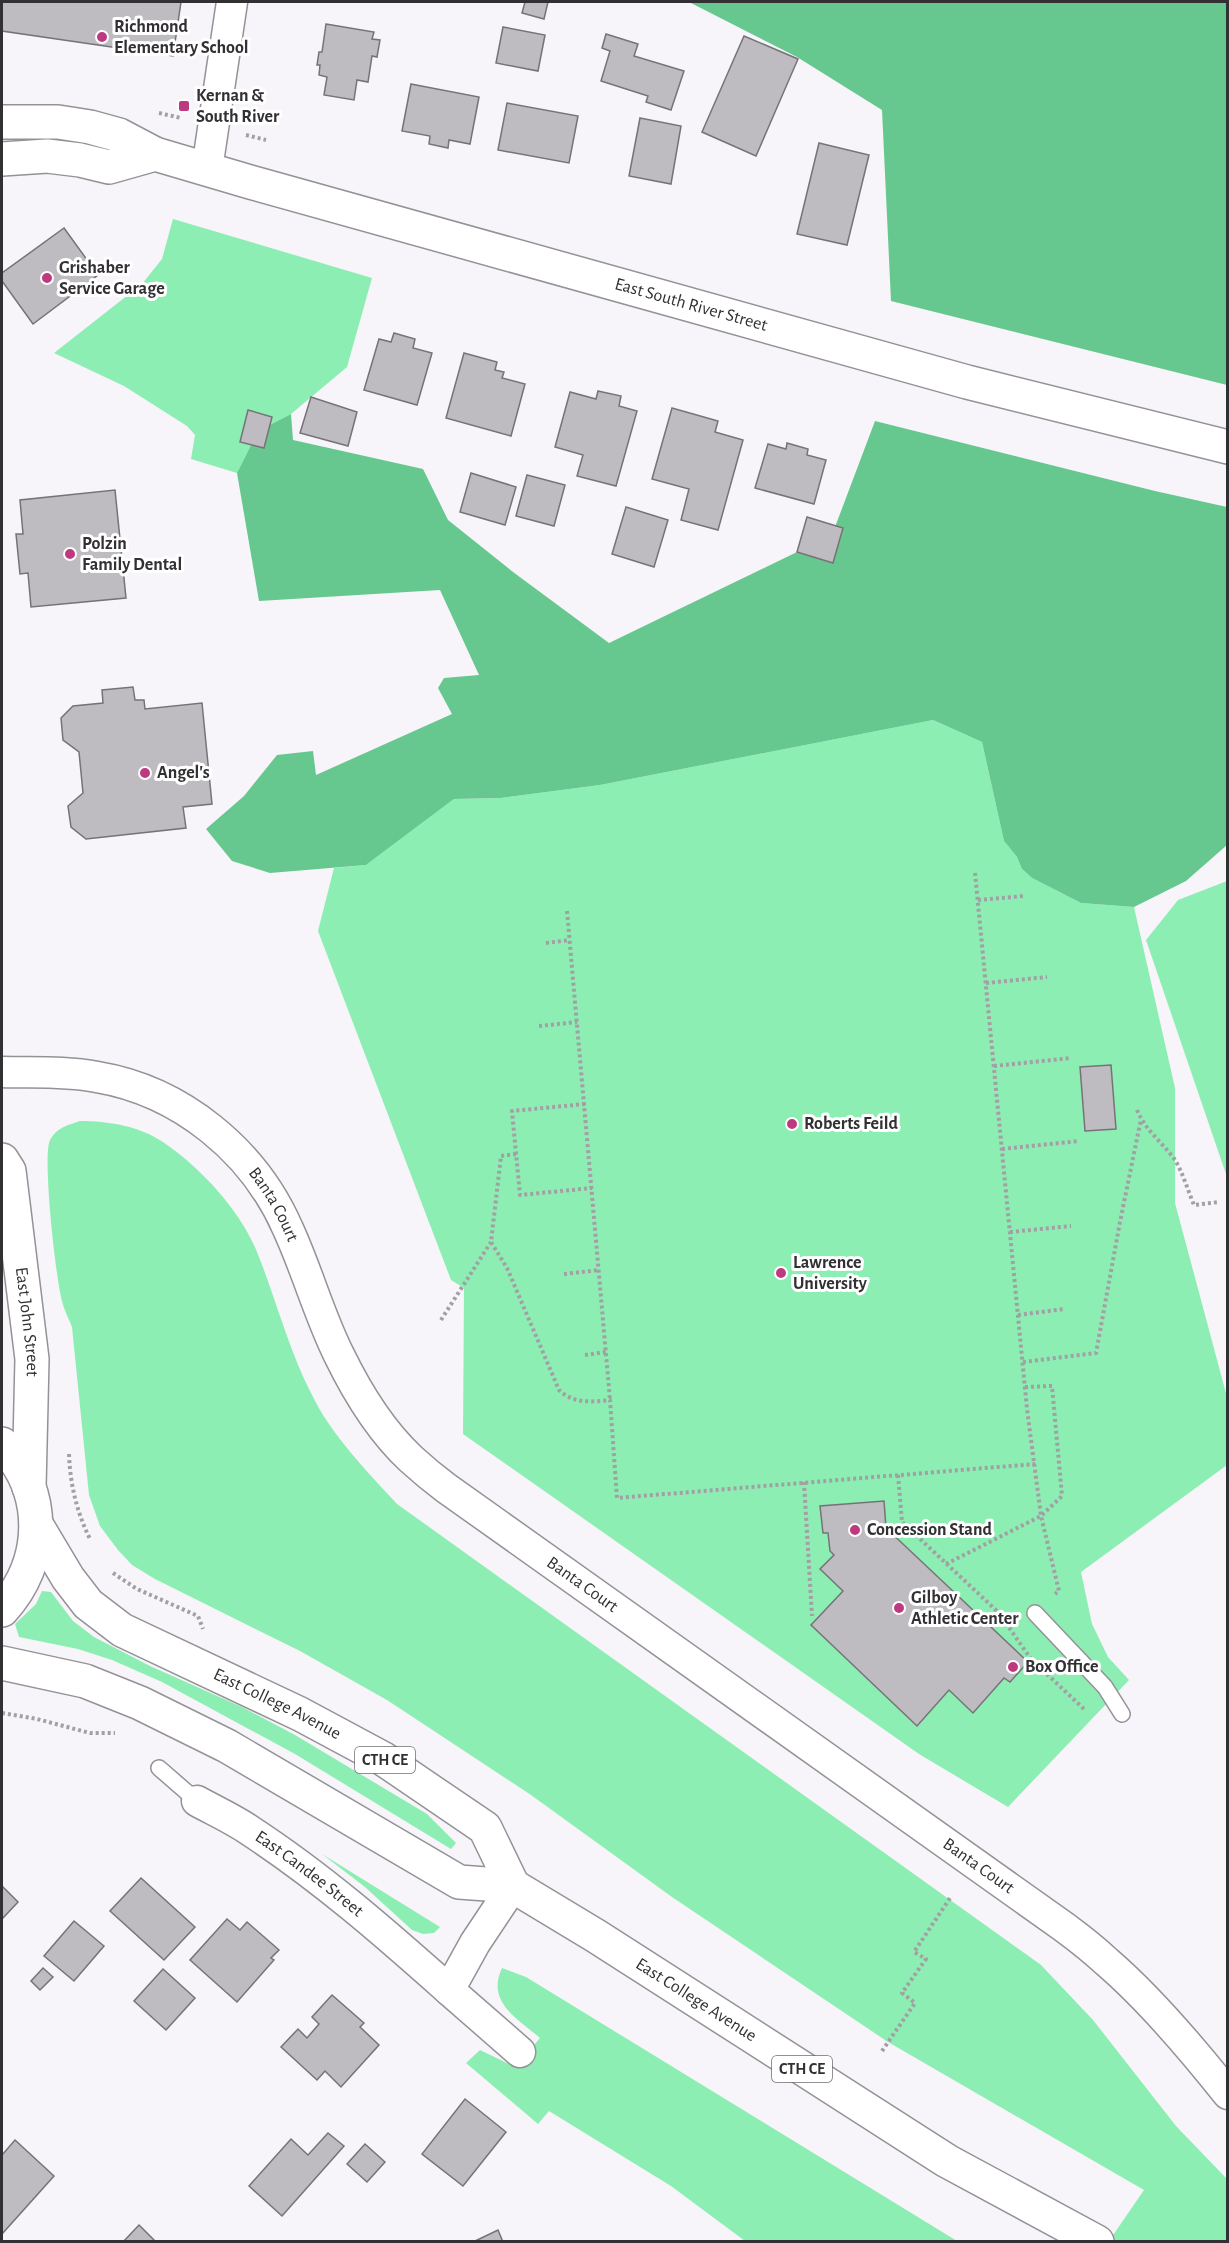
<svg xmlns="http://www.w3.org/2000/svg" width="1229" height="2243" font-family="'Alegreya Sans',sans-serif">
<rect width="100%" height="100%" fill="#f7f4fa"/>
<!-- green -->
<g fill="#8deeb3">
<path d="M173,219L372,278L347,367L291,414L258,431L237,473L191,459L195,435L187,426L124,386L54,353L142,284L162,259Z"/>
<path d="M933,720L982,742L1004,841L1017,857L1022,869L1032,878L1081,903L1134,907L1175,1088V1203L1227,1397V1465L1081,1572L1092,1624L1108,1657L1129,1680L1008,1807L919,1754L463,1434L464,1288L451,1280L318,931L334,868L366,865L454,799L501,798L600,785Z"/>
<path d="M1227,881V1177L1146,940L1178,900Z"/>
<path d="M80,1121C108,1121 139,1126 163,1142C201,1168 240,1210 257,1252C276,1299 288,1348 311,1393C331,1435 366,1470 397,1504L1041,1965L1093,2020L1176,2126L1227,2179V2241H1109L1144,2190L888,2042L672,1897L531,1795L387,1700L300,1651L155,1579L132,1565L118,1550L100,1526L89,1495L72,1327C69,1319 64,1310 62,1301C56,1280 42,1156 50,1140C56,1128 68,1125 80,1121Z"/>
<path d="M42,1591L51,1592L73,1621L94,1637L150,1666L242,1707L295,1735L427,1814L456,1843L451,1849L295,1754L162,1682L112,1660L78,1649L19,1637L15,1624L36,1604Z"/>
<path d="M322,1854L440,1927L434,1933L423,1934L412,1930L365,1887Z"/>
<path d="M502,1968L526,1977L957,2241H745L671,2186L549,2111L538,2124L466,2063L480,2050L515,2067L540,2038C517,2018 486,2002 502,1968Z"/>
</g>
<!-- forest -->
<g fill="#67c88f">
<path d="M689,2H1227V385L891,301L882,110L797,57Z"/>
<path d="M291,414L293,440L423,469L448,520L513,572L609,643L832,535L875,421L1155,491L1227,507V845L1186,881L1134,907L1081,903L1032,878L1022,869L1017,857L1004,841L982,742L933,720L600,785L501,798L454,799L366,865L270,873L232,861L206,829L244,796L277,755L313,751L316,775L452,714L438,688L444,678L479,675L440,590L259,601L237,473L258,431Z"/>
</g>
<!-- building -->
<g fill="#bebbc1" stroke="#767378" stroke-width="1.5">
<path d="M2,2H181L173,56L2,31Z"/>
<path d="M525,2H548L544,19L522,13Z"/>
<path d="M326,24L374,32L372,39L380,40L377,57L372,56L368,82L357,80L354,100L324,95L327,77L319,75L320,65H317L319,52H322Z"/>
<path d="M503,27L545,35L538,71L496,63Z"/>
<path d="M606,34L638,44L634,56L684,71L671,110L646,102L648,96L601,81L610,51L602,48Z"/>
<path d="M744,36L798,59L756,156L702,132Z"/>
<path d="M411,84L479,97L470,144L449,140L448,148L429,144L430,136L402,131Z"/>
<path d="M507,103L578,116L569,163L498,150Z"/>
<path d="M640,118L681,126L671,184L629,176Z"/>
<path d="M819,143L869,155L847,245L797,234Z"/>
<path d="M64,228L98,275L33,324L2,281V273Z"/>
<path d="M394,333L415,339L413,348L432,353L417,405L364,390L379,339L391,342Z"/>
<path d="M464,353L497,362L495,370L504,372L502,378L525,384L511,436L446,418Z"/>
<path d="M598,391L621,396L619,406L637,411L616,486L577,476L583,455L555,447L570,392L596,399Z"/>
<path d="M311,397L357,412L348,446L300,433Z"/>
<path d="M672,408L718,421L715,432L743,440L718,530L681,520L689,489L652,479Z"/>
<path d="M248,410L272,417L264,448L240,442Z"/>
<path d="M787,443L808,449L807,455L826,460L814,504L755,488L768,444L786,449Z"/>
<path d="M471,473L516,487L505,525L460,512Z"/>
<path d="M527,475L565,485L554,526L516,516Z"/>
<path d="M115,490L126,598L31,607L28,573L20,574L16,534H23L20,500Z"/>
<path d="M626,507L668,520L654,567L612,554Z"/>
<path d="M807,517L843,528L833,563L797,552Z"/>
<path d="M133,687L135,700H144L145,709L202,703L212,804L183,807L186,828L86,839L71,827L68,806L83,793L79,752L63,740L61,718L73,706L103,703L102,690Z"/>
<path d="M1111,1065L1116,1129L1085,1131L1080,1067Z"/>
<path d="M884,1501L886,1528L1028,1662L1010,1682L1004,1678L973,1713L949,1690L917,1726L811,1625L843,1591L820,1569L834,1555L830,1551L828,1533H823L820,1506Z"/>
<path d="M141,1878L195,1927L164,1960L110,1911Z"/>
<path d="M2,1886L18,1902L2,1919Z"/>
<path d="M227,1919L240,1930L247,1922L279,1950L271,1958L274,1960L237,2002L190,1960Z"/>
<path d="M74,1921L104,1946L74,1981L44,1956Z"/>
<path d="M43,1968L53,1977L40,1990L31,1981Z"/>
<path d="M163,1969L195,1998L166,2030L134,2001Z"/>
<path d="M332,1995L364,2023L360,2027L379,2045L341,2087L325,2071L317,2080L281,2047L298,2029L307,2038L319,2024L312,2017Z"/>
<path d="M465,2099L506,2132L463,2186L422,2154Z"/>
<path d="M328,2133L344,2146L282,2216L249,2186L291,2139L308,2155Z"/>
<path d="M15,2140L54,2176L2,2234V2155Z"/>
<path d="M365,2144L385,2162L367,2182L347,2164Z"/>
<path d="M139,2225L156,2242H123Z"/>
<path d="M498,2230L503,2242H473Z"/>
</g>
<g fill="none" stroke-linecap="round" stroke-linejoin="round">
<!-- lane casing -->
<g stroke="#949297" stroke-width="18">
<g id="lane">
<path d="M1035,1613L1105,1687L1122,1714"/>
<path d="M159,1768L197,1801"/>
</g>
</g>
<!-- street casing -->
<g stroke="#949297" stroke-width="33">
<g id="street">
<path d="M207,169L232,2"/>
<path id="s1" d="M2,1072C33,1073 65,1071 97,1077C181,1091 254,1151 288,1229C307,1270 319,1315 339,1355C357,1392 381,1431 411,1459C422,1469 434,1479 446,1488L1064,1927C1079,1938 1094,1950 1107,1962C1150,1999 1193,2050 1228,2094"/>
<path id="s2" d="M197,1801C215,1811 233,1819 249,1830C321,1877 385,1933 449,1990L475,1943L513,1886"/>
<path d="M449,1990L520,2052"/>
</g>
</g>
<!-- secondary casing -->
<g stroke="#949297" stroke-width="36">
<g id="secondary">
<path id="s3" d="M2,122H58L90,127L119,135L155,154L250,182L967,382L1228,447"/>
<path d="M2,159L47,156L80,160L109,167L155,154"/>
<path id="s4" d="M2,1160L9,1171L32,1359L29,1487"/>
</g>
</g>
<!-- primary casing -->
<g stroke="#949297" stroke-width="36">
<g id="primary">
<path d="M2,1444C48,1492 46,1562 2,1610"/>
<path id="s5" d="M37,1526L68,1578L88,1604L122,1630L300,1714L382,1758L485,1828L513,1886"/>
<path id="s6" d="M2,1663L85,1681L140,1703L227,1746L459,1882L513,1886L596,1936L947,2161L1097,2242"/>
</g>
</g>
<!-- path -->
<g stroke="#a2a0a4" stroke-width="4" stroke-dasharray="3 3" stroke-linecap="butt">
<path d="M159,113L181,118"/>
<path d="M246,135L266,140"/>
<path d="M978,900L1024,896"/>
<path d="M567,911L610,1400"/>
<path d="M546,943L570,940"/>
<path d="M986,983L1047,977"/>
<path d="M539,1026L577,1022"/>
<path d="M994,1066L1071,1058"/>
<path d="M585,1104L512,1111L513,1122L520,1195L592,1188"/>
<path d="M1137,1110C1145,1130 1163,1143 1175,1160C1183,1173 1188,1191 1194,1205L1219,1202"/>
<path d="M1002,1149L1079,1141"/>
<path d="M516,1154L501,1156L491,1242L507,1268L559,1390C573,1404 592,1402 610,1400L617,1498L1035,1464"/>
<path d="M1010,1232L1071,1226"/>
<path d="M564,1274L599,1270"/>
<path d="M1018,1315L1064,1309"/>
<path d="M441,1320L491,1242"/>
<path d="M585,1355L606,1352"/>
<path d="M1023,1362L1096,1353L1120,1222L1141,1119"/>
<path d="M1025,1387L1052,1386L1062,1496L1041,1516L1059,1591L1055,1594"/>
<path d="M69,1454C70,1484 77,1513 90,1539"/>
<path d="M898,1475L902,1522L998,1612L1031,1659L1085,1710"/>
<path d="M804,1482L812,1616"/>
<path d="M946,1564L1041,1516L1027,1409L975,873"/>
<path d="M113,1573L137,1589L198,1616L203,1629"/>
<path d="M2,1713L37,1719L90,1733H115"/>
<path d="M882,2051L915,2003L902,1993L926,1959L914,1952L950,1898"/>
</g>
<!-- lane -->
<use href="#lane" stroke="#fff" stroke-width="15"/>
<!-- street -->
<use href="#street" stroke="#fff" stroke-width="30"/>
<!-- secondary -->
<use href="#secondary" stroke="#fff" stroke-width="33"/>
<!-- primary -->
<use href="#primary" stroke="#fff" stroke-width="33"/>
</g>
<!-- markers -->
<g fill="#be3a80" stroke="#fff" stroke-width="2">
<circle cx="102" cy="37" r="6"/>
<rect x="178" y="100" width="12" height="12" rx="3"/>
<circle cx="47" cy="278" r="6"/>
<circle cx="70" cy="554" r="6"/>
<circle cx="145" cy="773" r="6"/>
<circle cx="792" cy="1124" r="6"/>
<circle cx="781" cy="1273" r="6"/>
<circle cx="855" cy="1530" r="6"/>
<circle cx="899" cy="1608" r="6"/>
<circle cx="1013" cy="1667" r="6"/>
</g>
<g text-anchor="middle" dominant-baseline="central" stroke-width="6" stroke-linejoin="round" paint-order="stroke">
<!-- shield labels -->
<g fill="#fff" stroke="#706e70" stroke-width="1.5">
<rect x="355" y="1747" width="60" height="26" rx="4.5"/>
<rect x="772" y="2056" width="60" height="26" rx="4.5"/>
</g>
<g font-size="16" font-weight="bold" fill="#323033">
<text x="385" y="1760">CTH CE</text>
<text x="802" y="2069">CTH CE</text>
</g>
<!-- poi labels -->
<g font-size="18" font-weight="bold" fill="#323033" stroke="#fff" text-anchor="start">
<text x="114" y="27">Richmond<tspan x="114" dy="21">Elementary School</tspan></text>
<text x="196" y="96">Kernan &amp;<tspan x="196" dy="21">South River</tspan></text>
<text x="59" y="268">Grishaber<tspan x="59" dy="21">Service Garage</tspan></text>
<text x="82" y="544">Polzin<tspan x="82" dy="21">Family Dental</tspan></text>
<text x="157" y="773">Angel's</text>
<text x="804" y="1124">Roberts Feild</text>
<text x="793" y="1263">Lawrence<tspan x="793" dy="21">University</tspan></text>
<text x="867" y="1530">Concession Stand</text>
<text x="911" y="1598">Gilboy<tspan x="911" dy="21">Athletic Center</tspan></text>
<text x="1025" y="1667">Box Office</text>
</g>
<!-- street labels -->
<g font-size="18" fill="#323033" stroke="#fff">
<text stroke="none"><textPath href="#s3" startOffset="716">East South River Street</textPath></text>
<text stroke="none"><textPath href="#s1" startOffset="321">Banta Court</textPath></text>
<text stroke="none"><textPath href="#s4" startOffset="165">East John Street</textPath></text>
<text stroke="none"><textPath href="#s1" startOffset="825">Banta Court</textPath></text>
<text stroke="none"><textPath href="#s5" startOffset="308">East College Avenue</textPath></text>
<text stroke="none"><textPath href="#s1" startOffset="1311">Banta Court</textPath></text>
<text stroke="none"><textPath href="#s2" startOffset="134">East Candee Street</textPath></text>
<text stroke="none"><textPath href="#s6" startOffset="780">East College Avenue</textPath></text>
</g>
</g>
<!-- border -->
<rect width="1229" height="2243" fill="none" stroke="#323033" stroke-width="6"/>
</svg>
